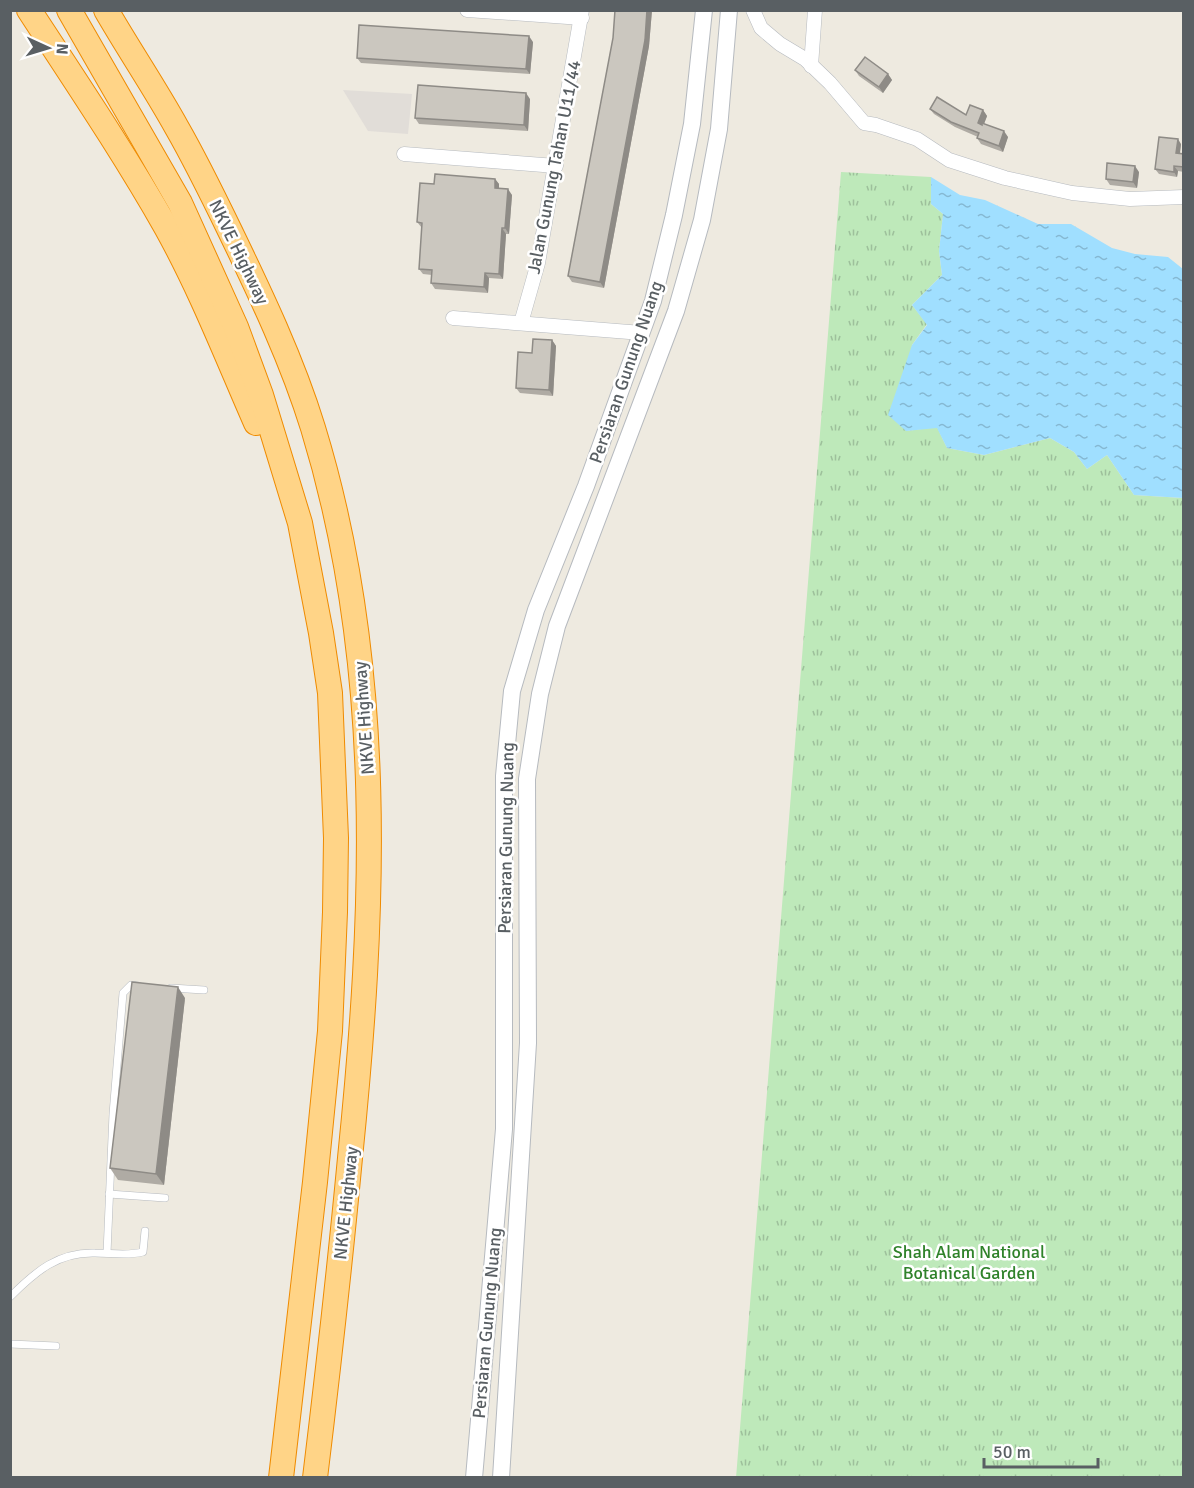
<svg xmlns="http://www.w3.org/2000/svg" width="1194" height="1488" font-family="Signika,sans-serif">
<defs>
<pattern id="park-tufts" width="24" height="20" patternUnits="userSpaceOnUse" patternTransform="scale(1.5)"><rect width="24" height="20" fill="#bee9ba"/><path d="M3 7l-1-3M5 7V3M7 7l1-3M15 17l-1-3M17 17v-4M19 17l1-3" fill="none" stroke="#9dc09b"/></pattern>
<pattern id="water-ripples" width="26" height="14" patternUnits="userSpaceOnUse" patternTransform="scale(1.5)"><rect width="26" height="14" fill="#a0dfff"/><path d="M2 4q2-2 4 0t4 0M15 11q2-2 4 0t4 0" fill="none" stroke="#85b8d2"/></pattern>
</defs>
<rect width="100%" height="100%" fill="#eeeae0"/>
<!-- industrial -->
<path fill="#e1ddd8" d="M343,90L412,94L408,134L368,131Z"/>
<!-- park -->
<path fill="url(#park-tufts)" d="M841,172L931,177V204L943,214L939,251L942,275L912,305L927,324L912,345L906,431L937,427L947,448L984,455L1050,438L1074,452L1087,469L1107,455L1134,495L1183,498V1477L736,1478Z"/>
<!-- water -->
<path fill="url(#water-ripples)" d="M931,177L960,195L985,200L1038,224H1071L1112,248L1135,254L1168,257L1183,269V498L1134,495L1107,455L1087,469L1074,452L1050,438L984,455L947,448L937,428L906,431L888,415L912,345L927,325L912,305L942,275L939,251L943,214L931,204Z"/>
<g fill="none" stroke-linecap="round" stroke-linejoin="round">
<!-- service casing -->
<g stroke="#b6babf" stroke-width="8">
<g id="service">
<path d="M171,988L204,990"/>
<path d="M109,1194L165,1198"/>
<path d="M107,1253L113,1114L123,993L131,985L139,986"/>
<path d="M10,1297C36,1271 58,1252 95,1253C111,1253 128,1256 143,1252L145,1231"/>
<path d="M10,1344L56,1346"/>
</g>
</g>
<!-- minor casing -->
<g stroke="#b6babf" stroke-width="15">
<g id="minor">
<path d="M467,10L582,18"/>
<path d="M753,10L761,28L780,44L805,59L830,83L864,123L876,125L917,139L949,160L1005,178L1072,193L1130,199L1184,197"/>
<path d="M811,66L815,10"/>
<path d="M404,154L556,166"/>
<path d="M453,318L642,333"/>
<path d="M521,323L538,263L582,10"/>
</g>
</g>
<!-- tertiary casing -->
<g stroke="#b6babf" stroke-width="18">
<g id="tertiary">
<path d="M474,1478L504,1129V776L512,691L536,610L586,486L653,301L674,215L692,124L704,10"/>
<path d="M501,1478L528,1043L527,779L540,694L557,626L676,311L702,220L719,129L729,10"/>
</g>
</g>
<!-- motorway casing -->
<g stroke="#ef8b00" stroke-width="26">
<g id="motorway">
<path d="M29,10C76,82 124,153 166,227C201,290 227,357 256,423"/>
<path d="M69,10L180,203L236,327L261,395L300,523L321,633L330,693L336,838L335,912L330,1031L315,1182L281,1478"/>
<path d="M106,10C129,50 155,88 177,128C196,161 213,196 230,231C261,295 292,360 313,428C386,666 375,913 350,1158C340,1264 328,1371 315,1478"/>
</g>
</g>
<!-- service -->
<use href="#service" stroke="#fff" stroke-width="7"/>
<!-- minor -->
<use href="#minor" stroke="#fff" stroke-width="14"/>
<!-- tertiary -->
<use href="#tertiary" stroke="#fff" stroke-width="16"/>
<!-- motorway -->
<use href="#motorway" stroke="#ffd487" stroke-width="24"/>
</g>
<!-- wall -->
<g fill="#afaba4">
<path d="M615,10H652L649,46L604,288L572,282L568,276L613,38Z"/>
<path d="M533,42L530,74L361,63L357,58Z"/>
<path d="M855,70L888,74L892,80L883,93L859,76Z"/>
<path d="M530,99L528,131L419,124L415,118Z"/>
<path d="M930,109L966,115L983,110L987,116L984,124L1008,137L1003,152L981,144L977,138L978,137L955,127L934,114Z"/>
<path d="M1181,144L1180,154H1184V172L1178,171L1177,177L1159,174L1155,169Z"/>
<path d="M1139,172L1137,188L1110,185L1106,179Z"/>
<path d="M495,179L499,184V188L512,195L509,234H506L503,279L489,278L488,293L435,289L431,283L432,275L423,274L419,269L422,228L417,222L434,184Z"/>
<path d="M552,340L556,346L553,396L520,393L516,388Z"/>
<path d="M185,998L164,1185L118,1180L110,1168Z"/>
</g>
<!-- shaded-wall -->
<g fill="#8e8b86">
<path d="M647,10H652L649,46L604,288L600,282Z"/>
<path d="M529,36L533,42L530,74L526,69Z"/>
<path d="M888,74L892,80L883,93L879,87Z"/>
<path d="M526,93L530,99L528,131L524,125Z"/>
<path d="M983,110L987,116L982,129L978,123Z"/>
<path d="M1004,131L1008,137L1003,152L999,146Z"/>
<path d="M1178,139L1181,144L1179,159L1176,153Z"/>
<path d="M1135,166L1139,172L1137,188L1133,182Z"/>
<path d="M1174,166L1178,171L1177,177L1174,172Z"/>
<path d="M495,179L499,184V194L495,188Z"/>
<path d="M508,189L512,195L509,234L505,228Z"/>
<path d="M502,228L506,234L503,279L499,274Z"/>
<path d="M485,273L489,278L488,293L484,287Z"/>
<path d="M552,340L556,346L553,396L549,390Z"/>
<path d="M178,987L185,998L164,1185L156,1174Z"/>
</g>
<!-- building -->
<g fill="#cbc7bf" stroke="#8e8b86" stroke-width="1.5">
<path d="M615,10H647L645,40L600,282L568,276L613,38Z"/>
<path d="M359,25L529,36L526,69L357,58Z"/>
<path d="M865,57L888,74L879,87L855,70Z"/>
<path d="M418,85L526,93L524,125L415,118Z"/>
<path d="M937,97L966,115L970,105L983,110L978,123L982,125V123L1004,131L999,146L977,138L979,133L951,122L930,109Z"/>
<path d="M1159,137L1178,139L1176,153L1184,154V167L1174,166V172L1155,169Z"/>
<path d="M1107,163L1135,166L1133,182L1106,179Z"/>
<path d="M435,174L495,179V188L508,189L505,228H502L499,274L485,273L484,287L431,283L432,270L419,269L422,223L417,222L420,183L434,184Z"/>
<path d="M533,339L552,340L549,390L516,388L518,352L532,353Z"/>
<path d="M132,982L178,987L156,1174L110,1168Z"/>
</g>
<g text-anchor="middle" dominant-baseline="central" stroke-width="5" stroke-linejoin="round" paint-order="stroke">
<!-- street labels -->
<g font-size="18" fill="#595f63" stroke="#fff">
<text transform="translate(554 167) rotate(-79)">Jalan Gunung Tahan U11/44</text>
<text transform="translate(239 252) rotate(64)">NKVE Highway</text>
<text transform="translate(626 372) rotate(-71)">Persiaran Gunung Nuang</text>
<text transform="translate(364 718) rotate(-94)">NKVE Highway</text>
<text transform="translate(506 838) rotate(-89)">Persiaran Gunung Nuang</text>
<text transform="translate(346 1203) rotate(-84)">NKVE Highway</text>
<text transform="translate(487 1323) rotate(-85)">Persiaran Gunung Nuang</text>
</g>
<!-- park labels -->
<g font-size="18" fill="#2f822a" stroke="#fff">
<text x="969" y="1252">Shah Alam National<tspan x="969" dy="21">Botanical Garden</tspan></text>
</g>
</g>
<!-- border -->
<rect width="1194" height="1488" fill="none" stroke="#595f63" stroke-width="24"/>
<!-- north arrow -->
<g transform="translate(48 48) rotate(94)" stroke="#ffffff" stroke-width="4.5" paint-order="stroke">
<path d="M0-4.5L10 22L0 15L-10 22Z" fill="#595f63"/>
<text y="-9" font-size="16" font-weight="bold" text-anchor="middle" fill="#595f63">N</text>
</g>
<!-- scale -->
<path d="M984 1458v9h114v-9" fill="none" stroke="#595f63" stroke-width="3"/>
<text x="993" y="1458" font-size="18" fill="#595f63" stroke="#ffffff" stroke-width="4.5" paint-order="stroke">50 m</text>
</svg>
